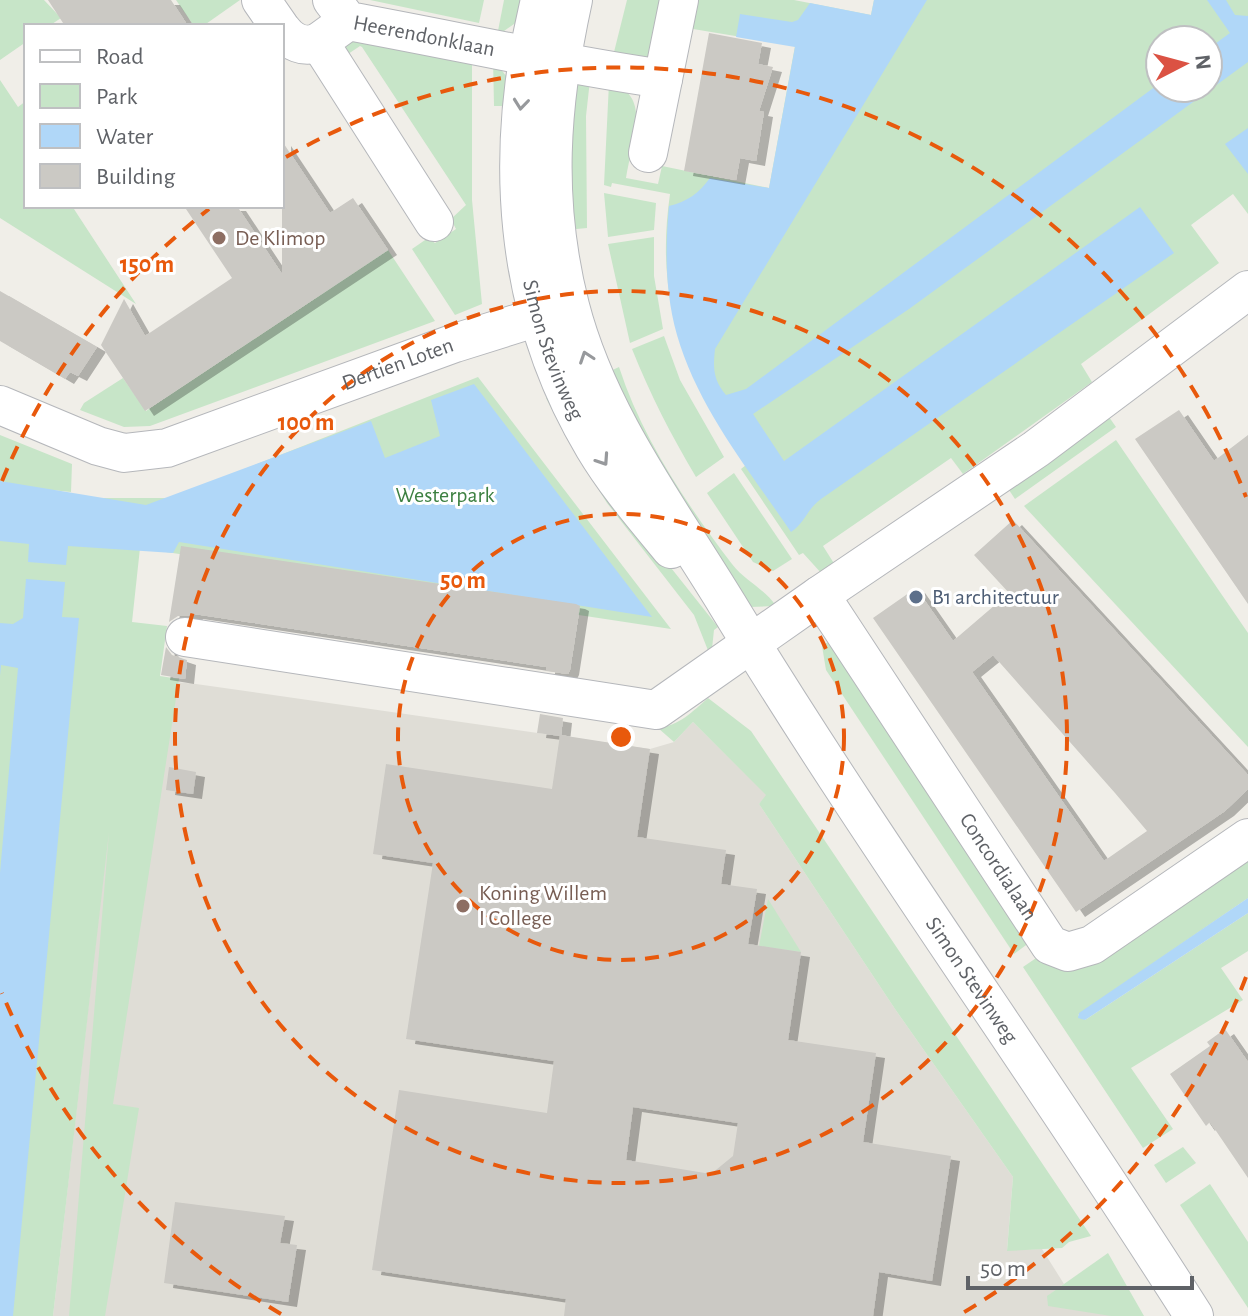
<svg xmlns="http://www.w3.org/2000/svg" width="1248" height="1316" font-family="'Alegreya Sans',sans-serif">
<defs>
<filter id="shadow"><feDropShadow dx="9" dy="5" stdDeviation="0" flood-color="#0004"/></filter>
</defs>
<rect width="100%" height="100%" fill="#f0eee8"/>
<!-- education -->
<path fill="#dfddd6" d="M126,677L196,684L650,749L674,742L693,722L767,795L759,804L895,1009L1013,1177L1007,1250L1042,1249L1064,1284L1049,1295L1143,1316H53Z"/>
<!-- green -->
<g fill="#c7e5c8" fill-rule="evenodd">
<path d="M0,0H44L61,18L49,26H26V42L0,60Z"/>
<path d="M176,0H240L203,26H194Z"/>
<path d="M370,0H484L479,23Z"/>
<path d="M504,0H531L521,19L497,36Z"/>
<path d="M627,0H665L652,54L645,60H612Z"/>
<path d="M693,0H794L871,15L874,0H1248V214L1233,194L1191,225L1219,263L1081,364L1092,382L963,474L951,458L823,546L835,565L822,574L803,553L799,555L741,469L746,465C686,375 654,305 670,194L612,183L611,187L604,185L609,83C654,94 631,143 626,178L658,184L662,166L769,188L795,46L687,28ZM1160,40H1208V88H1160Z"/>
<path d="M351,39L472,64V200L482,304L455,315L412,249L428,238L435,243L456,229L451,219L466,205L362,47L360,46L345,56L340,46Z"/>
<path d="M493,59L510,81L511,106H494Z"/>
<path d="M0,80L18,107L26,101V206H72L136,304L0,218Z"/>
<path d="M590,80L586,116L587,228L566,230L571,86Z"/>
<path d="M604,193L656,203L654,230L608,237Z"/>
<path d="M654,237V276L663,329L630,343L608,244Z"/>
<path d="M388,250L435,321L150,426L124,427L80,410L84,403L123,378L146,411Z"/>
<path d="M664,336L680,380L724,457L696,477C671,435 650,394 632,349Z"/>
<path d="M619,367C642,438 687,505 732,564C745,581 765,589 776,606L750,607L604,374Z"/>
<path d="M478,377L671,629L140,548L132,622L167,626L160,676L179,679L113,1104L139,1108L105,1316H69L109,832L53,1316H0V435L72,464L71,492L52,490L72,498H171Z"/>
<path d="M557,393L625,510L718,627L714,630L711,658L694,615L607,503L568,441L546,398Z"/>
<path d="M1102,407L1116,427L1015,499L1001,478Z"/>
<path d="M1116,440L1248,633V747L1024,506Z"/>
<path d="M734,473L792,559L773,571L753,562L707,493Z"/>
<path d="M828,642L1033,940L1014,954L826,670L822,646Z"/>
<path d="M708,698L751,731L1091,1236L1069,1242L1062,1248L1007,1251L1013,1177L895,1009L759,804L766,795L693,722L674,742L658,728C679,726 693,711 708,698Z"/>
<path d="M1248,860V898L1078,1015L1085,1020L1248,913V951L1221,968L1243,1000L1131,1068L1173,1129L1143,1148L1023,967L1045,952Z"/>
<path d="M768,899L801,952L759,946Z"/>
<path d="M1183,1147L1196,1163L1166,1183L1154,1165Z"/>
<path d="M1210,1184L1248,1242V1308L1180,1205Z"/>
<path d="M1108,1253L1144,1316H1111L1048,1306L1047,1296Z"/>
</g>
<!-- water -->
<g fill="#b0d7f8">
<path d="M874,0H927L715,349C713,368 713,380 726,395L746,389L1160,83V88H1208V49L1230,33L1207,0H1226L1235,15L1248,16V62L909,309L753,414L784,461L1140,207L1174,253L821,499C806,510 806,522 791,532C749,470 698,408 677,335C665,293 665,248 669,206C687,202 699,193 710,178L769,188L795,47L736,37L740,14L792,22L798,20L810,3L871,15Z"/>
<path d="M1248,128V174L1225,144Z"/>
<path d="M474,384L652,617L179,542L173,553L68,546L66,565L28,562L29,544L0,541V481L146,505L371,421L385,458L440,436L431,400Z"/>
<path d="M26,579L65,582L62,617L79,618L13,1316H0V873L18,668L1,665L0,676V623L13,624L23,618Z"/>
<path d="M1248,898V913L1085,1020L1078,1018L1079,1013Z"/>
</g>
<!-- building -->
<g fill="#cbc9c4" fill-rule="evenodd" filter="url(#shadow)">
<path d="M48,0H171L188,26H65Z"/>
<path d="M709,33L762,43L758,64L773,67L759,111L764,112L756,161L740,158L736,180L684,171Z"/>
<path d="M282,141L330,213L353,198L388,250L145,411L101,345L124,299L145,336L232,278L184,206H237L282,274Z"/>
<path d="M0,291L97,347L78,376L70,372L65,379L0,341Z"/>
<path d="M1179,410L1214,461L1248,435V604L1135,439Z"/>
<path d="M1013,520L1248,775V789L1225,811L1076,912L873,618L916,588L953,641L1009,593L974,555ZM993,655L1115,793L1147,831L1104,861L972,672Z"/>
<path d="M181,546L576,604L580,606L570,670L568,674L546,671V667L194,614L193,616H178L169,622Z"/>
<path d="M166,647L172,655L187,660L185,679L161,675Z"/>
<path d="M540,714L563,718L561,736L537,733Z"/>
<path d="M560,735L650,749L637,837L726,850L721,884L757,889L748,944L801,952L788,1040L876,1053L863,1142L951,1156L932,1281L879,1272L873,1316H564L566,1299L372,1270L399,1090L547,1113L554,1061L406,1039L433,863L373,854L386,764L552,789ZM633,1107L738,1123L733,1156L711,1174L626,1160Z"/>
<path d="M169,767L196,772L193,794L166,790Z"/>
<path d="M1225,1029L1248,1062V1178L1210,1122L1206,1126L1170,1074L1210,1046L1207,1042Z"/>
<path d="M175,1202L285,1216L280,1243L297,1245L288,1302L164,1283Z"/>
</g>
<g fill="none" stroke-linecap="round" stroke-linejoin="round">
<!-- minor casing -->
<g stroke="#b5b7bb" stroke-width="40">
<g id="minor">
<path d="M261,0L279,26"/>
<path id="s1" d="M332,0L348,21C453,40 558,64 663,79"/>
<path id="s2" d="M540,0C503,153 512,310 594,447C616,484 644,516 671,549"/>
<path id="s3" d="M573,0C550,105 543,200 570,306C598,415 669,509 727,604C875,847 1042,1076 1194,1316"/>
<path d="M348,21L319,42L434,222"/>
<path d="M282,30C291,42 304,49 319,42"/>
<path d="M648,153L679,0"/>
<path id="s4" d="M0,405L98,446L124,453L167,448L455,343L560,310"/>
<path d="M820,595L1036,449L1248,290"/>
<path id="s5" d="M185,637L656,710L820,595L1050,945L1068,952L1092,945L1248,838"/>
</g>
</g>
<!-- minor -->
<use href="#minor" stroke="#fff" stroke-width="38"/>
</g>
<!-- one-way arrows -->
<defs><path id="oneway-chevron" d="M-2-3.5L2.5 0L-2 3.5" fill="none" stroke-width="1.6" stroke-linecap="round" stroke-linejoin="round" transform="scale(2)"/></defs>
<g stroke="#97999c">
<use href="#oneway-chevron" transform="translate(521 104) rotate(96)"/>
<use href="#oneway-chevron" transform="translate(586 357) rotate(-109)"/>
<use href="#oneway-chevron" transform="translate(603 460) rotate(56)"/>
</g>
<!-- distance rings -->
<g fill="none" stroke="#e8590c" stroke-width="4" stroke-dasharray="14 10">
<circle cx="621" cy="737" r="223"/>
<circle cx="621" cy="737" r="446"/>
<path d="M1246 977A670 670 0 0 1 961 1314M281 1314A670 670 0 0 1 2 993M2 481A670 670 0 0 1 209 209M286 157A670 670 0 0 1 1246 497"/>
</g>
<!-- markers -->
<g fill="#8d6e63" stroke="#fff" stroke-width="3">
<circle cx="219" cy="238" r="8"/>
<circle cx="463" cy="906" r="8"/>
</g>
<circle fill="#5c6f8a" stroke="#fff" stroke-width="3" cx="916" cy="597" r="8"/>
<g text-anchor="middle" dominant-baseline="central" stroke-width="6" stroke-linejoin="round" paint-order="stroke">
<!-- street labels -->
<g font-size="22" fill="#5f6267" stroke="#fff">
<text stroke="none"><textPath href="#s1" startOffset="104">Heerendonklaan</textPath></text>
<text stroke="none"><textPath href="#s2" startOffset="356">Simon Stevinweg</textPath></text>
<text stroke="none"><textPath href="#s4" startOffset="422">Dertien Loten</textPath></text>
<text stroke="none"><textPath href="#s5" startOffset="1002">Concordialaan</textPath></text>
<text stroke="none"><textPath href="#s3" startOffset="1096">Simon Stevinweg</textPath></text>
</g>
<!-- education labels -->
<g font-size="22" fill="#785e54" stroke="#fff" text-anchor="start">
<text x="235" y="238">De Klimop</text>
<text x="479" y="893">Koning Willem<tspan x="479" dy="25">I College</tspan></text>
</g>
<!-- park labels -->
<g font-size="22" fill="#3d8041" stroke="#fff">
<text x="445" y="495">Westerpark</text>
</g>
<!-- service labels -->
<g font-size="22" fill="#4e5e75" stroke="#fff" text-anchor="start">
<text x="932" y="597">B1 architectuur</text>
</g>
</g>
<circle cx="621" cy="737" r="12" fill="#e8590c" stroke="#fff" stroke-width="4"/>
<g font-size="24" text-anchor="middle" font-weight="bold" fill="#e8590c" stroke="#fff" stroke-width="6" stroke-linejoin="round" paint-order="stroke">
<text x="147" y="272">150 m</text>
<text x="306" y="430">100 m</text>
<text x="463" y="588">50 m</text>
</g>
<!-- legend -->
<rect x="24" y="24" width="260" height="184" fill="#ffffff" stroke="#bfc0c2" stroke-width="2"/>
<rect x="40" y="50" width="40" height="12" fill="#ffffff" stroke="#bfc0c2" stroke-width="2"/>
<text x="96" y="64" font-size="24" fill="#5f6267">Road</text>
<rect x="40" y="84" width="40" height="24" fill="#c7e5c8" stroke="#bfc0c2" stroke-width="2"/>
<text x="96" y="104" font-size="24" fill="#5f6267">Park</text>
<rect x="40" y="124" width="40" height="24" fill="#b0d7f8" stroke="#bfc0c2" stroke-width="2"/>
<text x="96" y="144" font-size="24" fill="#5f6267">Water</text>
<rect x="40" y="164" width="40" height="24" fill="#cbc9c4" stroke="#bfc0c2" stroke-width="2"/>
<text x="96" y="184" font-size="24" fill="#5f6267">Building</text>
<!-- north arrow -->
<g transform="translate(1184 64) rotate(84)"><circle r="38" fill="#ffffff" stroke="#bfc0c2" stroke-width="2"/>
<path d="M0-6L14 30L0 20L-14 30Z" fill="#db5243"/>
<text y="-12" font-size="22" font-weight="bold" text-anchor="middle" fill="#5f6267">N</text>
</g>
<!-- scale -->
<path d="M968 1276v12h224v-12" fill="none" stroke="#5f6267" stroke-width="4"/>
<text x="980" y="1276" font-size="24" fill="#5f6267" stroke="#ffffff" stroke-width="6" paint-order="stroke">50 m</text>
</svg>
